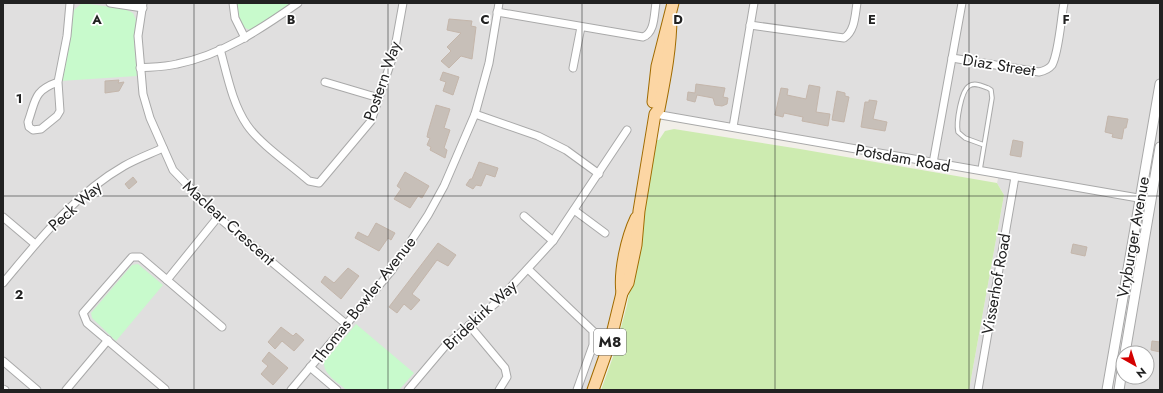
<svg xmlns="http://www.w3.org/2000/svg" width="1163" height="393" font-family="Jost,sans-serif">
<rect width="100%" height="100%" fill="#f2efe9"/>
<!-- residential -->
<path fill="#e0dfdf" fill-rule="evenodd" d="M3,3H1160V390H969L1004,195L997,183L999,174L655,114L622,293L592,390H4ZM1123,353H1147V377H1123Z"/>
<!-- grass -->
<path fill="#cdebb0" d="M674,129L800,149L997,183L1004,195L969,390H601L614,354L627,305L657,140H659L665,131Z"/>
<!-- park -->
<g fill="#c8facc">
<path d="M82,3L125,9L133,13L136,20L134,43L137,76L60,81L74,10Z"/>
<path d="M236,3H291L255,29L250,30L243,27L237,11Z"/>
<path d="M138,264L163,285L116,341L92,318L91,313L132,265Z"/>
<path d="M356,324L414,373L399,390H347C338,383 323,374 324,362Z"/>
</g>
<!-- building -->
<g fill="#c7bfb8" stroke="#c4b6ab">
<path d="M449,19L472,21L471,26L476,27L472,59L461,56L449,68L441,61L451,51L447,47L461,33L447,30Z"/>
<path d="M443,72L459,77L453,95L443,91L446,82L440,80Z"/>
<path d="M119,80L118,83L124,82L119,91L105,93V81Z"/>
<path d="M696,84L725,88L723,97L728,98L727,104L722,106L715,105L713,98L697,95L695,102L687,100L688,92L695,93Z"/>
<path d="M809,85L820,87L816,112L830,114L828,126L802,121L803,117L784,113L783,117L775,115L781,88L788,89L787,95L806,99Z"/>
<path d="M837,91L845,93V96L849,97L844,122L832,120Z"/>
<path d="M869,100L877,101L873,119L887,122L885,131L861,127L865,102H869Z"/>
<path d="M436,105L450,109L444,128L450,130L444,148L447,150L445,158L430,150L431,147L427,145L430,138L427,137L428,132Z"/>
<path d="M1108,116L1128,119L1126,128H1124L1122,139L1112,137L1113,134L1105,132Z"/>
<path d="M1013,140L1023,142L1021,157L1010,155Z"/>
<path d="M479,162L498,168L495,177L486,174L481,186L476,185L473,189L466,185L470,179H472Z"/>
<path d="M405,172L429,186L422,198L418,196L410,208L394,199L401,189L397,186Z"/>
<path d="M133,177L137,182L129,189L125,184Z"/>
<path d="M376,223L395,233L391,240L388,238L379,251L355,238L358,232L368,237Z"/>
<path d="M438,243L456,255L448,266L437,260L412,294L420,300L411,310L404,304L397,313L389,307Z"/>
<path d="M1073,244L1087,247L1085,256L1071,253Z"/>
<path d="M348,268L359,276L341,299L321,282L325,276L334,283Z"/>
<path d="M281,327L293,336L296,333L304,340L294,351L282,341L275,349L268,342Z"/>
<path d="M1152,341L1160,342V352L1151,350Z"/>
<path d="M269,352L288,368L273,385L261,374L268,366L262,361Z"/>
</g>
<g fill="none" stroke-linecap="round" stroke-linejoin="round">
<!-- service casing -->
<g stroke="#a9a9a9" stroke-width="5.5">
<path id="service" d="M980,170L992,98L991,90L988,88C982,86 975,82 969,86C961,91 956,122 958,132L965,138L984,145"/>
</g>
<!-- minor casing -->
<g stroke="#a9a9a9" stroke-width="9">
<g id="minor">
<path d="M110,3L143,8"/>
<path d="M143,3L138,36L143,94L150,118L173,170L218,217L346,324"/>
<path d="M233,3L235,18L245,38"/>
<path d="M497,12L643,37C655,33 654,14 656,3"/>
<path d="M750,25L844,38C855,31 855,15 857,3"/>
<path d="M220,49C227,74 232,103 247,125C260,144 291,165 309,181L319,183L371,121L394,53L403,3"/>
<path d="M952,58L1039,72C1044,71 1048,70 1052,65C1059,52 1061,18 1064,3"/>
<path d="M140,68C152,67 165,67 177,64C222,55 261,29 298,3"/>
<path d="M573,68L581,27"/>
<path d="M58,82C33,91 36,100 28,122L29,127L33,130L41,129L57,116L60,111L58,82L67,36L70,3"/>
<path d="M325,82L379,98"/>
<path d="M475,114L538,136L566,150L599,174"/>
<path d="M655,114L1144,199"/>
<path d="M733,127L754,3"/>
<path d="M933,163L962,3"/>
<path d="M574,210L605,233"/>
<path d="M524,216L553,241"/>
<path d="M3,217L35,244"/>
<path d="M528,269L593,331V345L577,390"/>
<path d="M167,280L222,327"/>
<path d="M3,283C39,240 75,194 124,166C136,159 150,154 163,148"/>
<path d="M469,325L505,368L507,377L499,390"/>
<path d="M3,361L37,390"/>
<path d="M310,367L337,390"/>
<path d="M3,389L5,390"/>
<path d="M165,389L87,323L83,313L132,257H140L167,280L218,217"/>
<path d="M66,390L108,340"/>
<path d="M291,390L392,270L428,215L444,186L475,114L489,63L499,3"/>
<path d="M408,390L446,345L497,302L553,241L627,130"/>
<path d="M978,390L1015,177"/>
</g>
</g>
<!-- tertiary casing -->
<g stroke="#a9a9a9" stroke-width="11">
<g id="tertiary">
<path d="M1125,353L1160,147"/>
<path d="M1107,390L1160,84"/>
<path d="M1119,390L1123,364"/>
</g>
</g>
<!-- primary casing -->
<g stroke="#a06b00" stroke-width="13">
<g id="primary">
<path d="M653,102L657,66L673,3"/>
<path d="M622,293C619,271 627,237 636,218"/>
<path d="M593,390L610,342L622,293L628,283L636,245L639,211L655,114L659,109C665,78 671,48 671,16"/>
</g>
</g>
<!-- service -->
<use href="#service" stroke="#fff" stroke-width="3.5"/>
<!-- minor -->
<use href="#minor" stroke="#fff" stroke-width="7"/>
<!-- tertiary -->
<use href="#tertiary" stroke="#fff" stroke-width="9"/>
<!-- primary -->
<use href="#primary" stroke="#fcd6a4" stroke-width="11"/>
</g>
<!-- grid -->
<path fill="none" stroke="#222" stroke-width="1" stroke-opacity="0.55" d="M194,3V390M388,3V390M582,3V390M775,3V390M969,3V390M3,196H1160"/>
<g text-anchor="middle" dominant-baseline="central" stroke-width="3.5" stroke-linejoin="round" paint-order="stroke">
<!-- shield labels -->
<rect fill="#fff" stroke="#646464" stroke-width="1" x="594" y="329" width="32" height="26" rx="3"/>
<g font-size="15" font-weight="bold" fill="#222">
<text x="610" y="342">M8</text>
</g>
<!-- street labels -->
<g font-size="16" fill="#222" stroke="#fff">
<text transform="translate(999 65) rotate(9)">Diaz Street</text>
<text transform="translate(382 81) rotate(-71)">Postern Way</text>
<text transform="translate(903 158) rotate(10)">Potsdam Road</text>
<text transform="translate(75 206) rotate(-42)">Peck Way</text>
<text transform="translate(229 223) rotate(42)">Maclear Crescent</text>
<text transform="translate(1133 237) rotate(-80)">Vryburger Avenue</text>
<text transform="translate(996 284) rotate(-80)">Visserhof Road</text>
<text transform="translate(364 300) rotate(-52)">Thomas Bowler Avenue</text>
<text transform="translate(480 315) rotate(-43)">Bridekirk Way</text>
</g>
</g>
<g font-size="13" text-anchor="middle" font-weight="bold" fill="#222" stroke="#fff" stroke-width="3.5" stroke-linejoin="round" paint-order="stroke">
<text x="97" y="24">A</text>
<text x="291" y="24">B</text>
<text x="485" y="24">C</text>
<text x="678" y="24">D</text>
<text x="872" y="24">E</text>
<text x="1066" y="24">F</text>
<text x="19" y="103">1</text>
<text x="19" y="299">2</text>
</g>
<!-- border -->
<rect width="1163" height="393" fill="none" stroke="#222222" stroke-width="8"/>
<!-- north arrow -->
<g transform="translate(1135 365) rotate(141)"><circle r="19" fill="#ffffff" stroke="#a7a7a7"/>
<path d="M0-3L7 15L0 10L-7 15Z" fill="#d40000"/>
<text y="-6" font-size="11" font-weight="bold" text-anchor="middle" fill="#222222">N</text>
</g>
</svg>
